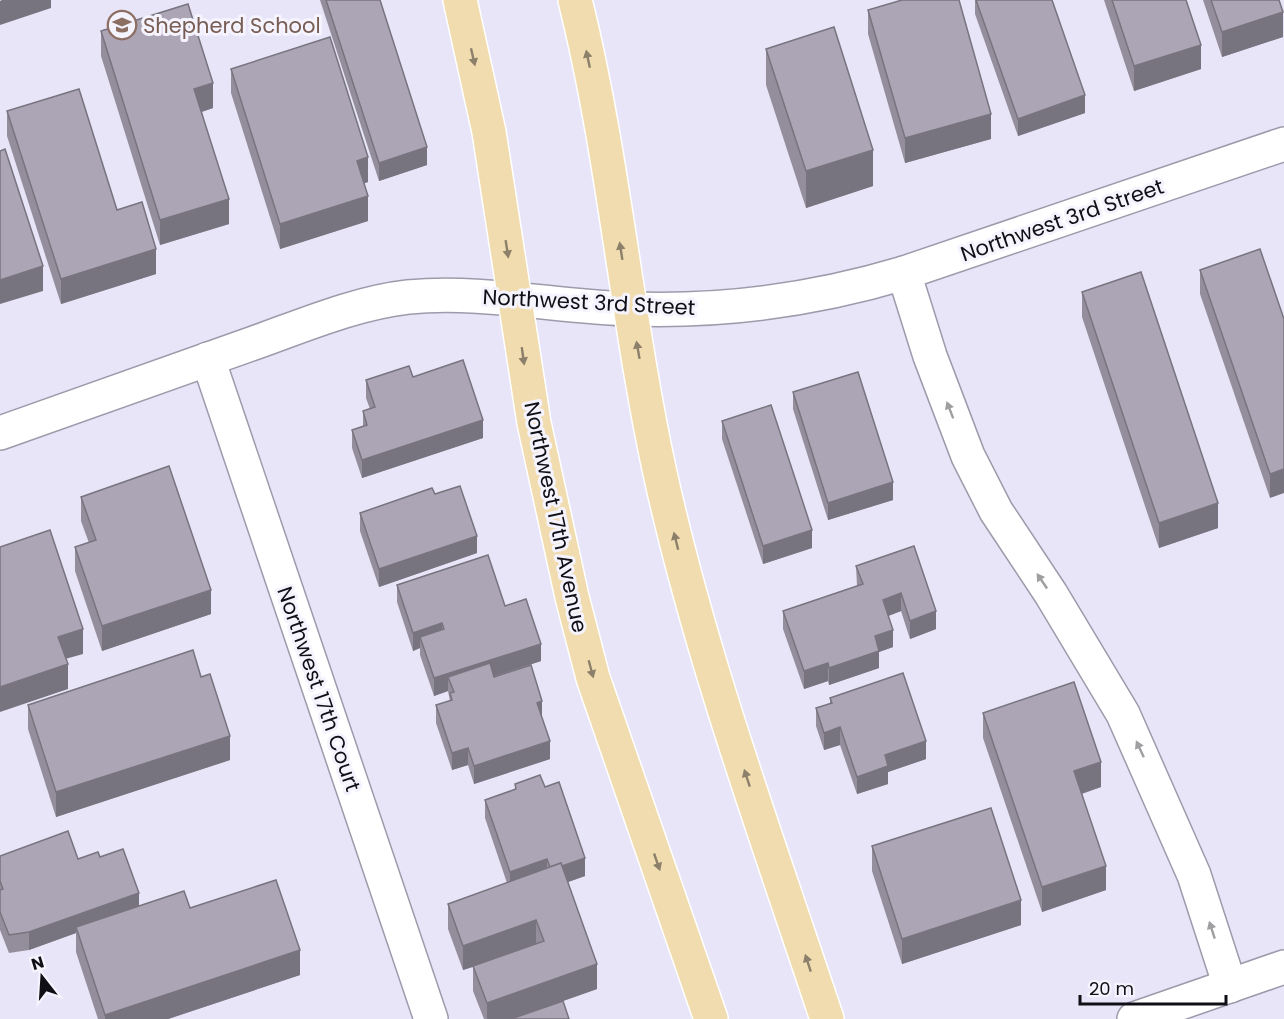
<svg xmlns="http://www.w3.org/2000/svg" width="1284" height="1019" font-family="Poppins,sans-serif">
<rect width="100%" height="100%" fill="#e7e5f7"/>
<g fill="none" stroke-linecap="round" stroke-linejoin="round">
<!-- minor casing -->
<g stroke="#9d9bab" stroke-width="36">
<g id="minor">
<path d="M904,273L930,356L968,456L996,511L1051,594L1123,714L1194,875L1230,986"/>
<path d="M208,359L431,1019"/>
<path d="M0,433C84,403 168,374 251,344C302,326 355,303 408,297C483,290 557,307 632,309C726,312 814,300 904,273L1284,144"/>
<path d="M1134,1019L1284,967"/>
</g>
</g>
<!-- major casing -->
<g stroke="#fff" stroke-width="36">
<g id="major">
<path d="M460,0L489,132L534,423L572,597L593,678L711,1019"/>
<path d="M575,0C614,156 626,317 660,473C701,659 767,838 827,1019"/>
</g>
</g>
<!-- minor -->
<use href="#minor" stroke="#fff" stroke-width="33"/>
<!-- major -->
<use href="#major" stroke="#f1dcaf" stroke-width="33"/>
</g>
<!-- wall -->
<g fill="#948e9c">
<path d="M320,0H380L427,165L379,181Z"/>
<path d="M975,0H1052L1085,113L1018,136L975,14Z"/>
<path d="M1104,0H1186L1201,69L1134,91Z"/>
<path d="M1203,0H1279L1283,37L1222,57Z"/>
<path d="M868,10L991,139L905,163L868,34Z"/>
<path d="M101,31L213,108L202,112L229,224L160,245L101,56Z"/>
<path d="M766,49L873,186L806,208L766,85Z"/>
<path d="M231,69L368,182L364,183L368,221L280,249L231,93Z"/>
<path d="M7,111L117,210L156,274L61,304L7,136Z"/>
<path d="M1200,270L1284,319L1270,498L1200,294Z"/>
<path d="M1082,292L1218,528L1159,548L1082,317Z"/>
<path d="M413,377L483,438L362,478L352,448V430L363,426V411L370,409L366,398V380Z"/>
<path d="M793,392L893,500L828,520L793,409Z"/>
<path d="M722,421L812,548L763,564L722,439Z"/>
<path d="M435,494L477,553L379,587L360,531V513Z"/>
<path d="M81,497L211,614L102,651L75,571V547L89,543L81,521Z"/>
<path d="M914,546L936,629L910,639L901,611L888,616L893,647L879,652V668L829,685L828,681L804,689L783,629V611L857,586L856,566Z"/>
<path d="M397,585L505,606L541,661L494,676L542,718L550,759L474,784L468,765L452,770L436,723V705L450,701L448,691L434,696L420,655V648L413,651L397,602Z"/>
<path d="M201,677L230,760L56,817L28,729V705Z"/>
<path d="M830,698L926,759L888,772V784L857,794L840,745L824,750L816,726V708L830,704Z"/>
<path d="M983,713L1101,787L1082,794L1106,890L1042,912L983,738Z"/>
<path d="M515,784L545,787L585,876L568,882L597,989L563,1001L569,1019H484L473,991V967L463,970L448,929V904L507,883L485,818V800L515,789Z"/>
<path d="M872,846L1021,925L902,964L872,871Z"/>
<path d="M0,856L78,859L100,857L139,906L190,908L300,975L168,1019H98L76,952V933L29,950L9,953L0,930Z"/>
</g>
<!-- shaded-wall -->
<g fill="#78747f">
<path d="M2,0H51V8L0,25V1Z"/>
<path d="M1283,12V37L1222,57V32Z"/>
<path d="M1201,45V69L1134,91V66Z"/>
<path d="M213,83V108L194,114V89Z"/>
<path d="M1085,95V113L1018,136V119Z"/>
<path d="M991,114V139L905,163V138Z"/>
<path d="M427,147V165L379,181V163Z"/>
<path d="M873,150V186L806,208V171Z"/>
<path d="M368,157V182L357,186V161Z"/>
<path d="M368,196V221L280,249V224Z"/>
<path d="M229,199V224L160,245V220Z"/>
<path d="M156,249V274L61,304V279Z"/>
<path d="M43,266V291L0,304V280Z"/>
<path d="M483,420V438L362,478V460Z"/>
<path d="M1284,469V493L1270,498V474Z"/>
<path d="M893,482V500L828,520V503Z"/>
<path d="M1218,503V528L1159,548V523Z"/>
<path d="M812,530V548L763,564V546Z"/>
<path d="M477,536V553L379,587V569Z"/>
<path d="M211,590V614L102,651V626Z"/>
<path d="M901,593V611L883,618V600Z"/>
<path d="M936,611V629L910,639V621Z"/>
<path d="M442,623V641L420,637V648L413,651V633Z"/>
<path d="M83,629V654L58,661V637Z"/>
<path d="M893,630V647L879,652V668L829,685V668L875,636Z"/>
<path d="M541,644V661L453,690L448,677V691L434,696V678Z"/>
<path d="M828,663V681L804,689V671Z"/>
<path d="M68,664V689L0,712V687Z"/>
<path d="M542,701V719L537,703Z"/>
<path d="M840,727V745L824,750V733Z"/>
<path d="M230,736V760L56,817V792Z"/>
<path d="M550,741V759L474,784V766Z"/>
<path d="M926,741V759L888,772V784L857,794V777L885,755Z"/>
<path d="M468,748V765L452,770V753Z"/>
<path d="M1101,762V787L1074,796V771Z"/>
<path d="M585,858V876L551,888V870Z"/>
<path d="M547,859V876L510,890V872Z"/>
<path d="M1106,866V890L1042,912V887Z"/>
<path d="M139,893V911L76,927V933L29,950V932Z"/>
<path d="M1021,900V925L902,964V939Z"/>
<path d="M536,920V945L463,970V946Z"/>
<path d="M300,950V975L168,1019H105V1015Z"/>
<path d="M597,964V989L512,1019H487V1003Z"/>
</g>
<!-- building -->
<g fill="#aca5b5" stroke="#78747f" stroke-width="1.5">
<path d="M326,0H380L427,147L379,163Z"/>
<path d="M902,0H959L991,114L905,138L868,10Z"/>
<path d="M976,0H1052L1085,95L1018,119Z"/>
<path d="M1112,0H1186L1201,45L1134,66Z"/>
<path d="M1211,0H1279L1283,12L1222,32Z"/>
<path d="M188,4L213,83L194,89L229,199L160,220L101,31Z"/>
<path d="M834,27L873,150L806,171L766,49Z"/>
<path d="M330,37L368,157L357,161L368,196L280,224L231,69Z"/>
<path d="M79,89L117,210L142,202L156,249L61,279L7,111Z"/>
<path d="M5,149L43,266L0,280V151Z"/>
<path d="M1260,249L1284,319V469L1270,474L1200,270Z"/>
<path d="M1141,272L1218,503L1159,523L1082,292Z"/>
<path d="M463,360L483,420L362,460L352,430L367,425L363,411L375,407L366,380L409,366L413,377Z"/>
<path d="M858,372L893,482L828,503L793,392Z"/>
<path d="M771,405L812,530L763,546L722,421Z"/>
<path d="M169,466L211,590L102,626L75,547L96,540L81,497Z"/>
<path d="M460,486L477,536L379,569L360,513L432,488L435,494Z"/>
<path d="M50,530L83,629L58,637L68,664L0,687V547Z"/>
<path d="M914,546L936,611L910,621L901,593L883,600L893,630L875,636L879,651L829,668L828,663L804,671L783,611L863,584L856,566Z"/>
<path d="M488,555L505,606L526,599L541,644L434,678L420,637L444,629L442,623L413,633L397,585Z"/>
<path d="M193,650L201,677L210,674L230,736L56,792L28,705Z"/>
<path d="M490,663L494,677L531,665L542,701L537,703L550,741L474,766L468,748L452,753L436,705L452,700L450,693L454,692L448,677Z"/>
<path d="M903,673L926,741L885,755L888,766L857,777L840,727L824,733L816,708L832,703L830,698Z"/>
<path d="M1074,682L1101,762L1074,771L1106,866L1042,887L983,713Z"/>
<path d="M540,775L545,787L559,782L585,858L562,866L561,863L550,867L547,859L510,872L485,800L516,789L515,784Z"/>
<path d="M991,808L1021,900L902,939L872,846Z"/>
<path d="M68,831L78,859L98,852L100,857L123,849L139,893L29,932L9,935L0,912V890L3,889L0,881V856Z"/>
<path d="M561,863L597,964L487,1003L473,966L544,941L536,920L463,946L448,904Z"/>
<path d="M276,880L300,950L105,1015L76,927L184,891L190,908Z"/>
<path d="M563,1001L569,1019H511Z"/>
</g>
<!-- one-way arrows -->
<defs><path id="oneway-solid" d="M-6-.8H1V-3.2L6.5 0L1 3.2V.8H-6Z" transform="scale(1.5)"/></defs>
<g fill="#8c806a">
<use href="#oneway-solid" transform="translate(473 57) rotate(77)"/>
<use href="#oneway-solid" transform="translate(588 59) rotate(-102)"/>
<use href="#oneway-solid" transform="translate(507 249) rotate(81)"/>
<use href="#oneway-solid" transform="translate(621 251) rotate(-99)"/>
<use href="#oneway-solid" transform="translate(638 350) rotate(-100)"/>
<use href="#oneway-solid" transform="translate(523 356) rotate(82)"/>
<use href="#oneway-solid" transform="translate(676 541) rotate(-104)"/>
<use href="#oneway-solid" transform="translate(591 669) rotate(75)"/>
<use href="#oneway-solid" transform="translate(747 778) rotate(-108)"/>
<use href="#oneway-solid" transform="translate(657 862) rotate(71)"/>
<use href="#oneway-solid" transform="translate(808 963) rotate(-108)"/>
</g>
<g fill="#9f9fa1">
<use href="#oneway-solid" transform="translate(950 410) rotate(-111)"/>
<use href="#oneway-solid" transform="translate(1042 581) rotate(-124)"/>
<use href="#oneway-solid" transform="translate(1140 749) rotate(-115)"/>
<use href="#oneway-solid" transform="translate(1212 930) rotate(-108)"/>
</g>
<!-- icons -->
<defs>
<g id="school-ring" transform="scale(1.5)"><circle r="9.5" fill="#f4f3fe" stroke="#8d6e63" stroke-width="1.5"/><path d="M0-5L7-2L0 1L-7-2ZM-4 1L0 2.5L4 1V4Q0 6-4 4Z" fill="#8d6e63"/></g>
</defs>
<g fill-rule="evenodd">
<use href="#school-ring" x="122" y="25"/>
</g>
<g text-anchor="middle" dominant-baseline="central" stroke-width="6" stroke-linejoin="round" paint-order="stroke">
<!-- education labels -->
<g font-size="21" fill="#785e54" stroke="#f4f3fe" text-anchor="start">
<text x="143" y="25">Shepherd School</text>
</g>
<!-- street labels -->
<g font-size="21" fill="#100f15" stroke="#f4f3fe">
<text transform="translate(1062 220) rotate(-19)">Northwest 3rd Street</text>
<text transform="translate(589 302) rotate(3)">Northwest 3rd Street</text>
<text transform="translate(556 517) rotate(78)">Northwest 17th Avenue</text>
<text transform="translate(319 689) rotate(71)">Northwest 17th Court</text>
</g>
</g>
<!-- north arrow -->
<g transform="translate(42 977) rotate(343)" stroke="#f4f3fe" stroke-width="4.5" paint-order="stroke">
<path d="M0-4.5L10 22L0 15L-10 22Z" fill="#100f15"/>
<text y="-9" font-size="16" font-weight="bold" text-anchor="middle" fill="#100f15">N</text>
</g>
<!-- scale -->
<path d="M1080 995v9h146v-9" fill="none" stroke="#100f15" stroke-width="3"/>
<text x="1089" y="995" font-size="18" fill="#100f15" stroke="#f4f3fe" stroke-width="4.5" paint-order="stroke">20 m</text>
</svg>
